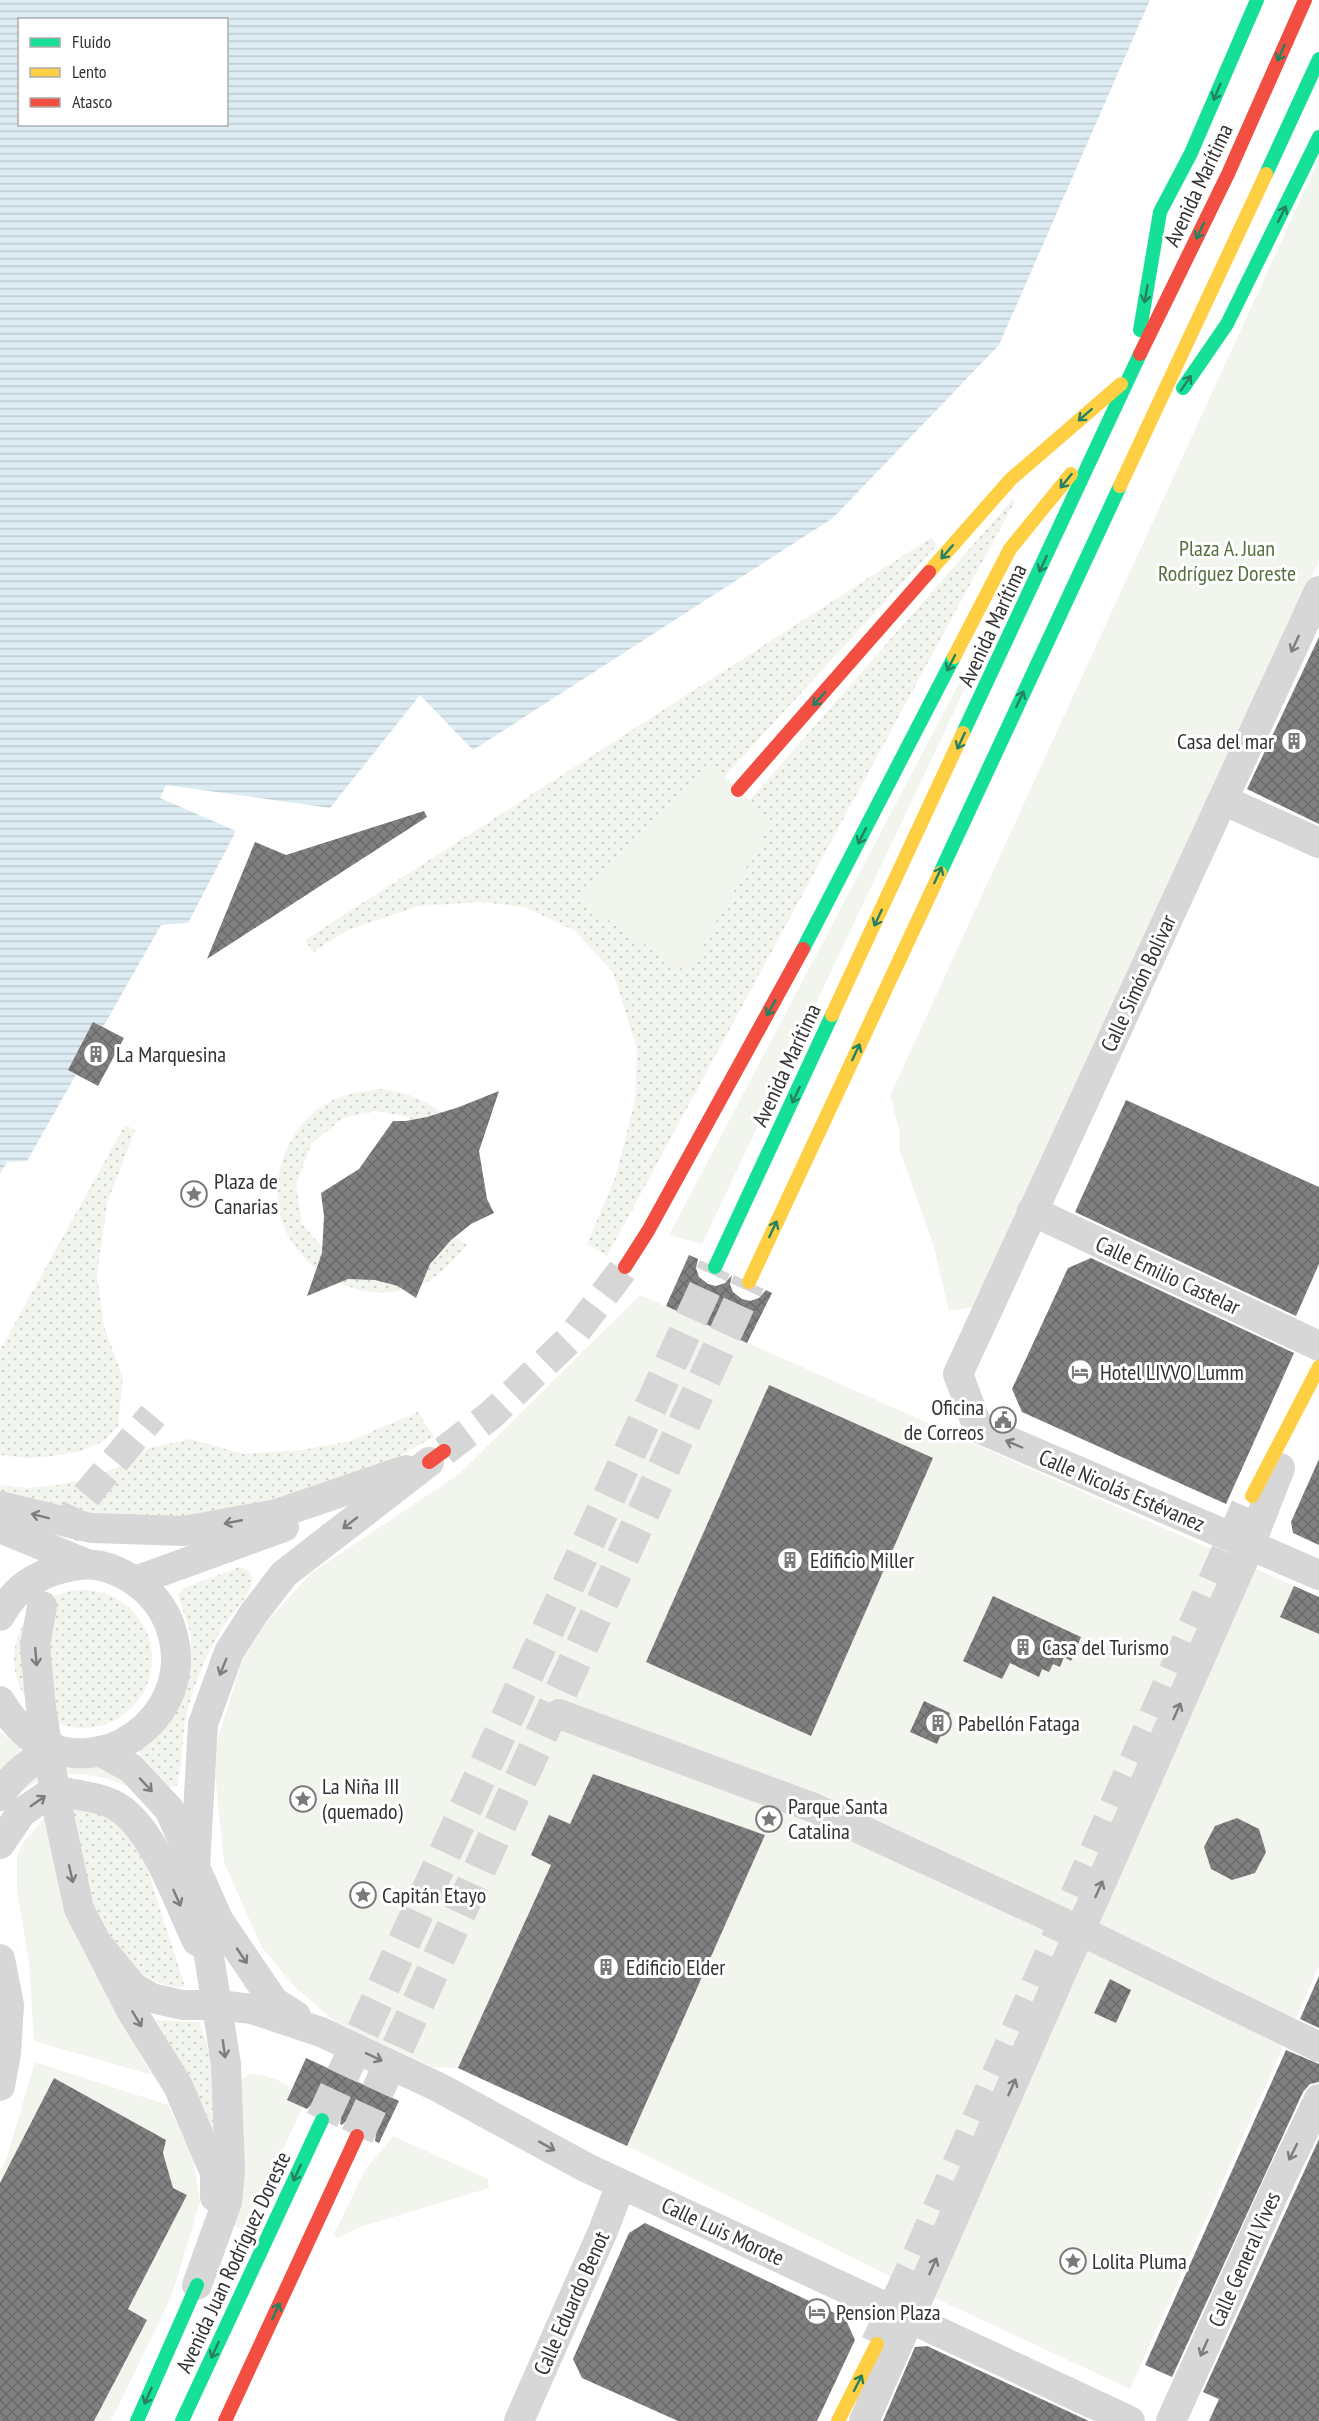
<svg xmlns="http://www.w3.org/2000/svg" width="1319" height="2421" font-family="'PT Sans Narrow',sans-serif">
<defs>
<pattern id="grass-dots" width="8" height="8" patternUnits="userSpaceOnUse" patternTransform="scale(1.5)"><rect width="8" height="8" fill="#f1f5ed"/><path d="M2 2h.1M6 6h.1" fill="none" stroke="#cfd2cc" stroke-width="1.8" stroke-linecap="round"/></pattern>
<pattern id="water-rules" width="6" height="5" patternUnits="userSpaceOnUse" patternTransform="scale(1.5)"><rect width="6" height="5" fill="#ddebf3"/><path d="M0 2.5h6" fill="none" stroke="#becad1"/></pattern>
<pattern id="building-cross-hatch" width="8" height="8" patternUnits="userSpaceOnUse" patternTransform="scale(1.5)"><rect width="8" height="8" fill="#818181"/><path d="M0 0l8 8M0 8l8-8" fill="none" stroke="#6a6a6a"/></pattern>
</defs>
<rect width="100%" height="100%" fill="#fff"/>
<!-- grass -->
<g fill="url(#grass-dots)">
<path d="M1013,499L1014,503L607,1256L587,1244L616,1176L635,1100L637,1049L613,972L574,930L524,907L481,902L419,906L348,930L313,952L305,940L931,538L937,545L724,777L749,801Z"/>
<path d="M382,1089C413,1094 428,1101 452,1121L444,1147L408,1117L375,1111L343,1118L311,1144L296,1185L302,1224L333,1260L447,1232L467,1245C455,1259 443,1273 427,1282C376,1307 316,1285 289,1237C262,1190 285,1123 333,1100C349,1093 365,1091 382,1089Z"/>
<path d="M125,1125L135,1130L107,1203L97,1275L104,1327L123,1378L118,1426L104,1441L81,1451L53,1456L28,1458L0,1455V1350Z"/>
<path d="M418,1412L434,1437L388,1462L256,1506L160,1520L82,1513L0,1494V1485L28,1488L58,1485L84,1480L123,1465L149,1448L190,1439L243,1454L302,1450L350,1441Z"/>
<path d="M240,1567L247,1570L253,1577C253,1594 229,1616 220,1632C204,1659 191,1691 185,1722C183,1734 181,1781 176,1786L169,1787L139,1753V1749L190,1663L191,1634L178,1595L184,1588Z"/>
<circle cx="83" cy="1659" r="69"/>
<path d="M71,1802H90L139,1843L185,1987C172,1988 161,1984 150,1978C90,1946 82,1861 71,1802Z"/>
<path d="M156,2020L199,2022L217,2075L216,2137L206,2112Z"/>
</g>
<!-- green -->
<g fill="#f1f5ed">
<path d="M1319,159V561L973,1307L949,1311L933,1243L899,1149L900,1133L890,1096Z"/>
<path d="M964,674L967,675L969,680L702,1244L669,1235Z"/>
<path d="M709,763L772,821L688,973L578,900Z"/>
<path d="M640,1295L1319,1597V1966L1130,2389L922,2292L627,2146L458,2068L432,2067L334,2021L294,1986L261,1946L224,1862L215,1775L218,1738L242,1661L265,1624L310,1574L459,1474Z"/>
<path d="M0,1732L22,1749L0,1772Z"/>
<path d="M95,1762L129,1784L125,1786C101,1773 64,1770 39,1781C29,1785 21,1795 10,1796L52,1764Z"/>
<path d="M45,1817L78,1940L152,2075L34,2041L29,1961L17,1892V1857L23,1843Z"/>
<path d="M35,2062L168,2105L193,2157L200,2202L172,2295L111,2421H94L147,2320L128,2309L187,2195L173,2188L163,2153L166,2140L54,2078L0,2183V2171L6,2160Z"/>
<path d="M250,2074C271,2074 294,2085 304,2104L245,2231L227,2222L241,2083L244,2078Z"/>
<path d="M393,2136L488,2179L489,2188L357,2228L338,2238L334,2235L364,2172Z"/>
</g>
<!-- water -->
<path fill="url(#water-rules)" fill-rule="evenodd" d="M0,0H1150L999,345L833,518L473,750L420,695L330,808L166,785L160,798L236,831L188,923L161,925L27,1161L7,1162L0,1174ZM20,20H226V124H20Z"/>
<!-- building -->
<g fill="url(#building-cross-hatch)">
<path d="M1319,637V824L1247,789Z"/>
<path d="M424,811L427,817L207,959L255,842L286,855Z"/>
<path d="M93,1022L124,1038L98,1086L68,1070Z"/>
<path d="M499,1091L479,1151L487,1199L494,1213L471,1224L451,1240L430,1264L416,1298L398,1286L375,1280L348,1279L307,1296L322,1253L324,1216L321,1193L359,1169L393,1121H406L427,1117L459,1107Z"/>
<path d="M1126,1100L1319,1187V1264L1296,1316L1075,1212Z"/>
<path d="M689,1255L698,1259L696,1268L699,1277L708,1284L716,1286L725,1283L732,1275L730,1284L733,1292L742,1299L750,1301L759,1298L766,1290L772,1293L747,1343L666,1306Z"/>
<path d="M1091,1258L1294,1353L1226,1504L1022,1412L1012,1389L1068,1268Z"/>
<path d="M769,1385L933,1458L811,1736L646,1662Z"/>
<path d="M1319,1459V1545L1293,1533L1291,1522Z"/>
<path d="M1294,1586L1319,1597V1634L1280,1617Z"/>
<path d="M993,1596L1081,1637L1071,1661L1064,1657L1060,1667L1053,1664L1049,1672L1042,1669L1039,1677L1010,1663L1002,1679L963,1661Z"/>
<path d="M924,1701L950,1713L937,1744L910,1732Z"/>
<path d="M593,1774L765,1835L627,2146L458,2068L551,1865L531,1855L549,1815L570,1824Z"/>
<path d="M1237,1818L1259,1829L1266,1852L1255,1873L1232,1880L1211,1869L1204,1847L1215,1826Z"/>
<path d="M1319,1976V2028L1300,2019Z"/>
<path d="M1110,1979L1131,1990L1116,2023L1094,2013Z"/>
<path d="M1286,2050L1319,2064V2082L1310,2084L1303,2092L1172,2377L1145,2365Z"/>
<path d="M306,2058L399,2101L379,2143L375,2141L376,2134L373,2126L364,2119L355,2117L347,2120L342,2125L340,2124L341,2118L338,2110L330,2103L320,2101L312,2104L307,2109L287,2100Z"/>
<path d="M54,2078L166,2140L163,2153L173,2188L187,2195L128,2309L147,2320L94,2421H0V2183Z"/>
<path d="M1319,2139V2421H1209L1219,2399L1203,2392Z"/>
<path d="M645,2223L845,2318L855,2340L817,2421H678L582,2378L573,2359L629,2233Z"/>
<path d="M927,2346L1089,2421H883L915,2347Z"/>
</g>
<g fill="none" stroke-linecap="round" stroke-linejoin="round">
<!-- street-tunnel -->
<g stroke="#d6d6d6" stroke-width="30" stroke-dasharray="30 15" stroke-linecap="butt">
<path d="M444,1451L491,1415L571,1338L625,1267"/>
<path d="M49,1577L57,1551L80,1503L153,1415"/>
<path d="M41,1708L59,1816"/>
</g>
<!-- secondary-tunnel -->
<path stroke="#d6d6d6" stroke-width="33" stroke-dasharray="33 16" stroke-linecap="butt" d="M877,2344L915,2264L1252,1496"/>
<!-- highway-tunnel -->
<g stroke="#d6d6d6" stroke-width="33" stroke-dasharray="33 16" stroke-linecap="butt">
<path d="M322,2120L715,1267"/>
<path d="M357,2136L749,1282"/>
</g>
<!-- street -->
<g stroke="#d7d7d7" stroke-width="30">
<path d="M1319,591L958,1374L978,1428L1319,1575"/>
<path d="M1223,800L1319,843"/>
<path d="M1032,1211L1319,1346"/>
<path d="M0,1506L91,1528L184,1531L277,1514L406,1470"/>
<path d="M0,1528L87,1564"/>
<path d="M135,1581L284,1527"/>
<path d="M0,1616C17,1583 45,1570 80,1565C104,1562 129,1575 146,1590C160,1603 169,1618 173,1636C194,1717 99,1787 29,1736C17,1726 8,1714 0,1701"/>
<path d="M41,1708L35,1646L42,1606"/>
<path d="M559,1714L814,1808L1081,1931L1319,2047"/>
<path d="M99,1751L131,1768L169,1809L219,1921L274,2002L296,2016"/>
<path d="M0,1796C12,1774 32,1761 54,1748"/>
<path d="M59,1816L79,1909L131,2010L178,2086L215,2173V2197"/>
<path d="M0,1844L21,1813L53,1791C69,1793 103,1798 116,1806C154,1828 178,1902 197,1941"/>
<path d="M101,1948L133,1987L152,1998L182,2005H218L252,2009L321,2032L438,2087L587,2168L1130,2421"/>
<path d="M0,1959L9,2005L6,2053L0,2086"/>
<path d="M197,2285L227,2202L230,2170L226,2064L195,1867L203,1724L229,1652L254,1613L284,1574L429,1462"/>
<path d="M519,2421L603,2231L621,2184"/>
<path d="M864,2421L1250,1545L1280,1468"/>
<path d="M1171,2421L1281,2178L1319,2099"/>
</g>
<!-- fast -->
<g stroke="#16e098" stroke-width="14">
<path d="M1266,174L1319,59"/>
<path d="M1140,330L1160,212L1191,153L1257,0"/>
<path d="M1183,388L1227,324L1319,137"/>
<path d="M963,733L1140,354"/>
<path d="M940,873L1120,486"/>
<path d="M803,949L954,657"/>
<path d="M715,1267L832,1015"/>
<path d="M137,2421L197,2285"/>
<path d="M182,2421L322,2120"/>
</g>
<!-- slow -->
<g stroke="#ffcf43" stroke-width="14">
<path d="M1120,486L1266,174"/>
<path d="M929,572L1011,479L1121,384"/>
<path d="M954,657L1010,549L1071,474"/>
<path d="M832,1015L963,733"/>
<path d="M749,1282L940,873"/>
<path d="M1252,1496L1319,1367"/>
<path d="M838,2421L877,2344"/>
</g>
<!-- jam -->
<g stroke="#f24e42" stroke-width="14">
<path d="M1140,354L1228,174L1305,0"/>
<path d="M738,790L929,572"/>
<path d="M625,1267L648,1231L803,949"/>
<path d="M429,1462L444,1451"/>
<path d="M225,2421L357,2136"/>
</g>
</g>
<!-- one-way arrows -->
<defs><path id="oneway-shaft" d="M-6 0H5M1.5-3L5.5 0L1.5 3" fill="none" stroke-width="1.6" stroke-linecap="round" stroke-linejoin="round" transform="scale(1.5)"/></defs>
<g stroke="#268160">
<use href="#oneway-shaft" transform="translate(1281 53) rotate(114)"/>
<use href="#oneway-shaft" transform="translate(1217 92) rotate(113)"/>
<use href="#oneway-shaft" transform="translate(1282 214) rotate(-64)"/>
<use href="#oneway-shaft" transform="translate(1200 231) rotate(116)"/>
<use href="#oneway-shaft" transform="translate(1146 294) rotate(100)"/>
<use href="#oneway-shaft" transform="translate(1186 383) rotate(-55)"/>
<use href="#oneway-shaft" transform="translate(1085 415) rotate(139)"/>
<use href="#oneway-shaft" transform="translate(1066 481) rotate(129)"/>
<use href="#oneway-shaft" transform="translate(947 552) rotate(131)"/>
<use href="#oneway-shaft" transform="translate(1043 564) rotate(115)"/>
<use href="#oneway-shaft" transform="translate(951 663) rotate(117)"/>
<use href="#oneway-shaft" transform="translate(819 699) rotate(132)"/>
<use href="#oneway-shaft" transform="translate(1020 699) rotate(-65)"/>
<use href="#oneway-shaft" transform="translate(961 741) rotate(115)"/>
<use href="#oneway-shaft" transform="translate(862 836) rotate(117)"/>
<use href="#oneway-shaft" transform="translate(938 875) rotate(-65)"/>
<use href="#oneway-shaft" transform="translate(878 918) rotate(115)"/>
<use href="#oneway-shaft" transform="translate(771 1008) rotate(119)"/>
<use href="#oneway-shaft" transform="translate(856 1052) rotate(-65)"/>
<use href="#oneway-shaft" transform="translate(796 1095) rotate(115)"/>
<use href="#oneway-shaft" transform="translate(773 1229) rotate(-65)"/>
<use href="#oneway-shaft" transform="translate(297 2173) rotate(115)"/>
<use href="#oneway-shaft" transform="translate(276 2311) rotate(-65)"/>
<use href="#oneway-shaft" transform="translate(215 2350) rotate(115)"/>
<use href="#oneway-shaft" transform="translate(858 2383) rotate(-63)"/>
<use href="#oneway-shaft" transform="translate(148 2396) rotate(114)"/>
</g>
<g stroke="#7d7d7d">
<use href="#oneway-shaft" transform="translate(1295 644) rotate(115)"/>
<use href="#oneway-shaft" transform="translate(1014 1444) rotate(-157)"/>
<use href="#oneway-shaft" transform="translate(40 1516) rotate(-166)"/>
<use href="#oneway-shaft" transform="translate(233 1522) rotate(169)"/>
<use href="#oneway-shaft" transform="translate(350 1523) rotate(142)"/>
<use href="#oneway-shaft" transform="translate(36 1657) rotate(85)"/>
<use href="#oneway-shaft" transform="translate(223 1667) rotate(112)"/>
<use href="#oneway-shaft" transform="translate(1177 1711) rotate(-66)"/>
<use href="#oneway-shaft" transform="translate(146 1785) rotate(47)"/>
<use href="#oneway-shaft" transform="translate(38 1801) rotate(-35)"/>
<use href="#oneway-shaft" transform="translate(71 1874) rotate(77)"/>
<use href="#oneway-shaft" transform="translate(1099 1889) rotate(-66)"/>
<use href="#oneway-shaft" transform="translate(177 1898) rotate(66)"/>
<use href="#oneway-shaft" transform="translate(242 1956) rotate(56)"/>
<use href="#oneway-shaft" transform="translate(137 2019) rotate(59)"/>
<use href="#oneway-shaft" transform="translate(224 2049) rotate(82)"/>
<use href="#oneway-shaft" transform="translate(374 2057) rotate(25)"/>
<use href="#oneway-shaft" transform="translate(1012 2087) rotate(-66)"/>
<use href="#oneway-shaft" transform="translate(547 2146) rotate(29)"/>
<use href="#oneway-shaft" transform="translate(1293 2152) rotate(116)"/>
<use href="#oneway-shaft" transform="translate(933 2266) rotate(-66)"/>
<use href="#oneway-shaft" transform="translate(1204 2348) rotate(114)"/>
</g>
<!-- icons -->
<defs>
<g id="building-ring" transform="scale(1.35)"><circle r="9.5" fill="#fff" stroke="#7a7a7a" stroke-width="1.5"/><path d="M-4-6H4V6H1V3H-1V6H-4ZM-2.5-4.3h1.7v1.8h-1.7ZM.8-4.3h1.7v1.8H.8ZM-2.5-1h1.7V.8h-1.7ZM.8-1h1.7V.8H.8Z" fill="#7a7a7a"/></g>
<g id="sight-ring" transform="scale(1.35)"><circle r="9.5" fill="#fff" stroke="#7a7a7a" stroke-width="1.5"/><path d="M0-6L1.8-2.2L6-1.7L2.9 1.2L3.7 5.4L0 3.3L-3.7 5.4L-2.9 1.2L-6-1.7L-1.8-2.2Z" fill="#7a7a7a"/></g>
<g id="hotel-ring" transform="scale(1.35)"><circle r="9.5" fill="#fff" stroke="#7a7a7a" stroke-width="1.5"/><path d="M-6-4.5h1.5V1H6V5H4.5V3h-9V5H-6ZM-4 0a1.8 1.8 0 1 1 3.6 0ZM.5 0V-2.5h3Q6-2.5 6 0Z" fill="#7a7a7a"/></g>
<g id="civic-ring" transform="scale(1.35)"><circle r="9.5" fill="#fff" stroke="#7a7a7a" stroke-width="1.5"/><path d="M-.6-6.5H3V-4.5H.6V-3L4-1V1h2V6H-6V1h2V-1L-.6-3ZM-1.2 2.5V6h2.4V2.5Z" fill="#7a7a7a"/></g>
</defs>
<g fill-rule="evenodd">
<use href="#building-ring" x="1294" y="741"/>
<use href="#building-ring" x="96" y="1054"/>
<use href="#sight-ring" x="194" y="1194"/>
<use href="#hotel-ring" x="1080" y="1372"/>
<use href="#civic-ring" x="1003" y="1420"/>
<use href="#building-ring" x="790" y="1560"/>
<use href="#building-ring" x="1023" y="1647"/>
<use href="#building-ring" x="938" y="1723"/>
<use href="#sight-ring" x="303" y="1799"/>
<use href="#sight-ring" x="769" y="1819"/>
<use href="#sight-ring" x="363" y="1895"/>
<use href="#building-ring" x="606" y="1967"/>
<use href="#sight-ring" x="1073" y="2261"/>
<use href="#hotel-ring" x="817" y="2312"/>
</g>
<g text-anchor="middle" dominant-baseline="central" stroke-width="6" stroke-linejoin="round" paint-order="stroke">
<!-- street labels -->
<g font-size="22" fill="#333" stroke="#fff">
<text transform="translate(1198 185) rotate(-65)">Avenida Marítima</text>
<text transform="translate(992 625) rotate(-65)">Avenida Marítima</text>
<text transform="translate(1138 983) rotate(-65)">Calle Simón Bolivar</text>
<text transform="translate(786 1065) rotate(-65)">Avenida Marítima</text>
<text transform="translate(1168 1275) rotate(25)">Calle Emilio Castelar</text>
<text transform="translate(1122 1490) rotate(23)">Calle Nicolás Estévanez</text>
<text transform="translate(723 2231) rotate(25)">Calle Luis Morote</text>
<text transform="translate(1244 2259) rotate(-66)">Calle General Vives</text>
<text transform="translate(233 2262) rotate(-65)">Avenida Juan Rodríguez Doreste</text>
<text transform="translate(571 2303) rotate(-66)">Calle Eduardo Benot</text>
</g>
<!-- park labels -->
<g font-size="22" fill="#56703f" stroke="#fff">
<text x="1227" y="548">Plaza A. Juan<tspan x="1227" dy="25">Rodríguez Doreste</tspan></text>
</g>
<!-- poi labels -->
<g font-size="22" fill="#333" stroke="#fff" text-anchor="start">
<text x="1274" y="741" text-anchor="end">Casa del mar</text>
<text x="116" y="1054">La Marquesina</text>
<text x="214" y="1181">Plaza de<tspan x="214" dy="25">Canarias</tspan></text>
<text x="1100" y="1372">Hotel LIVVO Lumm</text>
<text x="984" y="1407" text-anchor="end">Oficina<tspan x="984" dy="25">de Correos</tspan></text>
<text x="810" y="1560">Edificio Miller</text>
<text x="1042" y="1647">Casa del Turismo</text>
<text x="958" y="1723">Pabellón Fataga</text>
<text x="322" y="1786">La Niña III<tspan x="322" dy="25">(quemado)</tspan></text>
<text x="788" y="1806">Parque Santa<tspan x="788" dy="25">Catalina</tspan></text>
<text x="382" y="1895">Capitán Etayo</text>
<text x="626" y="1967">Edificio Elder</text>
<text x="1092" y="2261">Lolita Pluma</text>
<text x="836" y="2312">Pension Plaza</text>
</g>
</g>
<!-- legend -->
<rect x="18" y="18" width="210" height="108" fill="#ffffff" stroke="#adadad" stroke-width="1.5"/>
<rect x="30" y="38" width="30" height="9" fill="#16e098" stroke="#adadad" stroke-width="1.5"/>
<text x="72" y="48" font-size="18" fill="#333333">Fluido</text>
<rect x="30" y="68" width="30" height="9" fill="#ffcf43" stroke="#adadad" stroke-width="1.5"/>
<text x="72" y="78" font-size="18" fill="#333333">Lento</text>
<rect x="30" y="98" width="30" height="9" fill="#f24e42" stroke="#adadad" stroke-width="1.5"/>
<text x="72" y="108" font-size="18" fill="#333333">Atasco</text>
</svg>
